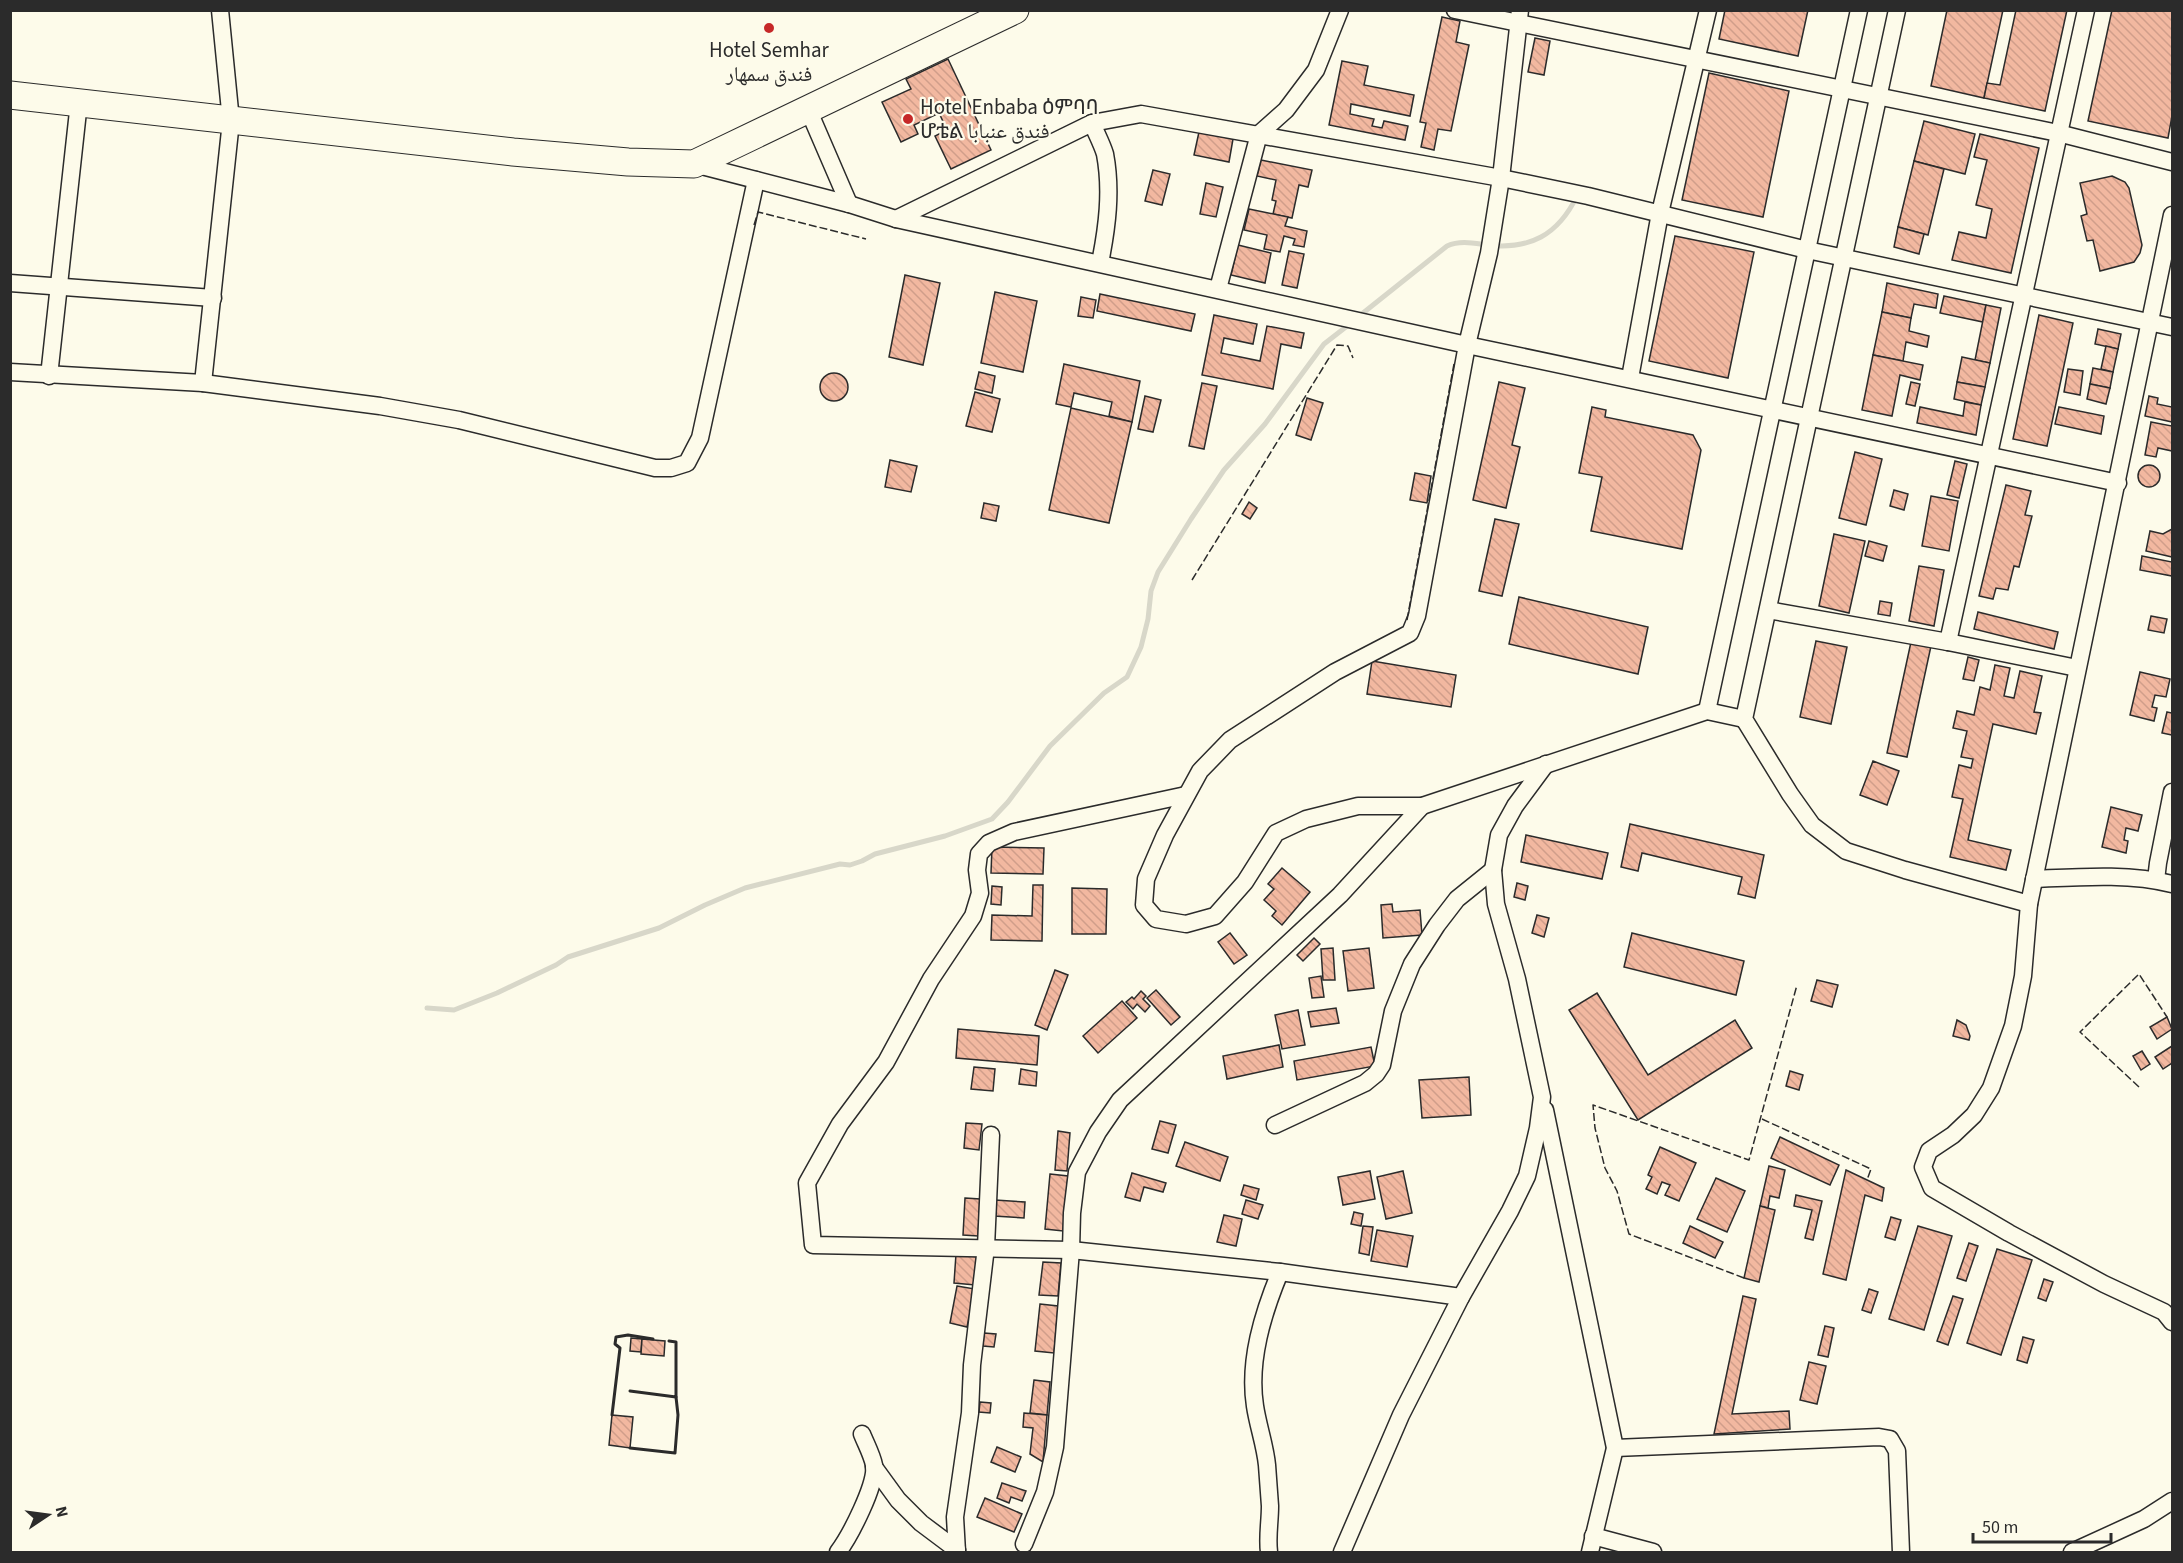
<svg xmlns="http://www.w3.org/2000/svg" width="2183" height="1563" font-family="'Source Sans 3','Noto Naskh Arabic','Noto Sans Ethiopic',sans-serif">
<defs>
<pattern id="building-back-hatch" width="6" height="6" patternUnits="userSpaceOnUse" patternTransform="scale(1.5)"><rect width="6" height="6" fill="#f2b8a0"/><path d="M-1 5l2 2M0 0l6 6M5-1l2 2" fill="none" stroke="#d09e8a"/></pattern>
</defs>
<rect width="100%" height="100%" fill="#fdfbea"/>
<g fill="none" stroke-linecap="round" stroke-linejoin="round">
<!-- stream -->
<g stroke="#d8d7c9" stroke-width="5">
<path d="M1358,317L1447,246C1460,240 1473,243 1487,245C1530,250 1558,235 1577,196"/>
<path d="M427,1008L454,1010L497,993L556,965L568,957L659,928L705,905L745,888L840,864L850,865L862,861L875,854L945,836L992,819L1008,802L1050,746L1104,693L1127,677L1141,647L1148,619L1151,591L1158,572L1191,519L1224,470L1265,424L1324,344L1351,323"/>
</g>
</g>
<!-- building -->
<g fill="url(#building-back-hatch)" stroke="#2b2b2b" stroke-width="1.5">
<path d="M1725,10H1808L1798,56L1719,39Z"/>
<path d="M1947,10H2003L1984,98L1931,86Z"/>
<path d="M2016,10H2067L2045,111L1984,98L1987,83L2000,85Z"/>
<path d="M2112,10L2172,11V116L2168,138L2088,121Z"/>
<path d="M1442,17L1460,21L1456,42L1469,45L1451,131L1438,129L1434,150L1421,147L1426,123L1420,122Z"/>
<path d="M1535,38L1550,41L1544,75L1528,72Z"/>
<path d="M948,59L991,150L951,169L935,136L947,130L939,113L914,125L918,134L901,142L882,102L911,89L906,79Z"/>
<path d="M1342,61L1368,66L1364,85L1414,95L1410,116L1351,104L1350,114L1374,119L1372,126L1382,128L1384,121L1408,126L1405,140L1329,125Z"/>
<path d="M1709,73L1789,91L1763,217L1682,200Z"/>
<path d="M1924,121L1975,134L1965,174L1914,161Z"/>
<path d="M1199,132L1233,139L1229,162L1194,155Z"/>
<path d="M1980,134L2039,148L2011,273L1952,260L1959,232L1986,238L1992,209L1976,205L1987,160L1974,157Z"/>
<path d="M1261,160L1312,170L1308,187L1299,185L1292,218L1273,214L1276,201L1272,200L1276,180L1257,176Z"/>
<path d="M1914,161L1944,169L1928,235L1898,227Z"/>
<path d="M1153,170L1170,174L1162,205L1145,201Z"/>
<path d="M2112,176L2125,182L2129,188L2142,245L2140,253L2134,262L2100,271L2093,240L2087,241L2081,216L2087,214L2080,183Z"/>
<path d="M1206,183L1223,187L1216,217L1200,214Z"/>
<path d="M1249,209L1288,217L1285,226L1307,231L1304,247L1293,245L1295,239L1284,236L1280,252L1264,249L1267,235L1244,230Z"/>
<path d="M1898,227L1924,234L1919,254L1894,247Z"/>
<path d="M1675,236L1754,252L1728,378L1649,361Z"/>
<path d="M1238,245L1271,253L1265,283L1231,275Z"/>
<path d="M1289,251L1304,254L1297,288L1282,285Z"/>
<path d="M905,275L940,283L923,365L889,357Z"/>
<path d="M1887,283L1938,294L1936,308L1914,304L1911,318L1882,312Z"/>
<path d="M995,292L1037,301L1023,372L981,363Z"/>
<path d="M1100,294L1195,314L1191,331L1097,311Z"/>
<path d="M1944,296L1986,305L1983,322L1940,313Z"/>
<path d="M1081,297L1096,300L1093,318L1078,316Z"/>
<path d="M1986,305L2001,308L1990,363L1975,360Z"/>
<path d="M1882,312L1911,318L1909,331L1929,336L1927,347L1906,342L1903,361L1873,355Z"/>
<path d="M1214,315L1257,324L1253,344L1224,338L1221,353L1260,361L1267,326L1304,333L1301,348L1281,344L1273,389L1202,375Z"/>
<path d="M2039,315L2073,323L2047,446L2013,439Z"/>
<path d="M2098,329L2121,334L2118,349L2095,344Z"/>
<path d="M2106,346L2118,349L2113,372L2101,369Z"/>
<path d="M1873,355L1923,365L1920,380L1900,375L1892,416L1862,410Z"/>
<path d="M1962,357L1990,363L1985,387L1957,382Z"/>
<path d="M1064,364L1140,381L1132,422L1109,416L1112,402L1074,393L1071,407L1056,404Z"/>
<path d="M2093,368L2113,372L2110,388L2090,384Z"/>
<path d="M2068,369L2083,371L2080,395L2064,392Z"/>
<path d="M979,372L995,376L992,393L975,389Z"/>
<circle cx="834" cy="387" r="14"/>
<path d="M1499,382L1525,388L1512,445L1520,447L1506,508L1473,500Z"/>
<path d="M1911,382L1920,384L1915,406L1906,404Z"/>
<path d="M1957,382L1985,387L1981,405L1954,399Z"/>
<path d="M1202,383L1217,386L1204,449L1189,446Z"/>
<path d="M2090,384L2110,388L2106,404L2087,399Z"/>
<path d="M975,392L1000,399L992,432L966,426Z"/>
<path d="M1145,396L1161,400L1153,432L1138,429Z"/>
<path d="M2149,396L2158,398L2157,404L2172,407V422L2145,416Z"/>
<path d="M1307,398L1323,403L1311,440L1296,435Z"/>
<path d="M1965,402L1981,405L1976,435L1917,423L1920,407L1963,416Z"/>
<path d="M1592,407L1606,410L1605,417L1693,435L1701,450L1682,549L1591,531L1602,477L1579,473Z"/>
<path d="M2059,407L2104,416L2101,434L2055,424Z"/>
<path d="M1071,408L1132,422L1109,523L1049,510Z"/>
<path d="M2151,422L2172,426V451L2158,448L2156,457L2145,455Z"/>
<path d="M1855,452L1882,459L1866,525L1839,518Z"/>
<path d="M890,460L917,466L911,492L885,487Z"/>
<path d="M1955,461L1967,464L1959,498L1947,495Z"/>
<circle cx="2149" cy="476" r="11"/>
<path d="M1415,473L1431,476L1427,503L1410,500Z"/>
<path d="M2006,485L2031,491L2025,515L2032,516L2019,567L2014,566L2008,590L1996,588L1993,599L1979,596Z"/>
<path d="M1894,490L1908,494L1904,510L1890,506Z"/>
<path d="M1931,496L1958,501L1949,551L1922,546Z"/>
<path d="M1249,502L1257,508L1250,519L1242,514Z"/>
<path d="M984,503L999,506L996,521L981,518Z"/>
<path d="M1495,519L1519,524L1502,596L1479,591Z"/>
<path d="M2172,529V557L2146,551L2150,531L2163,534Z"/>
<path d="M1834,534L1865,541L1849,613L1819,606Z"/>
<path d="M1869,541L1887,546L1883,561L1865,556Z"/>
<path d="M2142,556L2172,562V576L2140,570Z"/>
<path d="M1919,566L1944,570L1934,626L1909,621Z"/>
<path d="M1519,597L1648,627L1638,674L1509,644Z"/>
<path d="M1880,601L1892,603L1890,616L1878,614Z"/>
<path d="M1978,612L2058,632L2054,649L1974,629Z"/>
<path d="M2151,616L2167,619L2164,633L2148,630Z"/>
<path d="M1816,641L1847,647L1831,724L1800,717Z"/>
<path d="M1911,642L1931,646L1907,757L1887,753Z"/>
<path d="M1968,657L1979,660L1974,681L1963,679Z"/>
<path d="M1372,661L1456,675L1451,707L1367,694Z"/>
<path d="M1995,665L2010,668L2004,696L2014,698L2020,671L2042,676L2034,712L2041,713L2036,734L1993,724L1968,840L2011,850L2006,870L1950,857L1963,799L1952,797L1959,765L1971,768L1973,759L1961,757L1967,731L1953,728L1957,711L1974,715L1980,687L1990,690Z"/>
<path d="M2140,672L2170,679L2166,697L2155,695L2152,707L2157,708L2154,721L2130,715Z"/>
<path d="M2167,712L2172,713V735L2162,733Z"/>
<path d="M1873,761L1899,771L1887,805L1860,795Z"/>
<path d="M2111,807L2142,815L2138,831L2126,828L2124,840L2128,841L2126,853L2102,847Z"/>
<path d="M1630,824L1764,855L1755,898L1738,894L1742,877L1642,853L1638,871L1621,867Z"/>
<path d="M1526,835L1608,853L1602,879L1521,862Z"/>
<path d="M992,847L1044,848L1043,874L991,873Z"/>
<path d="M1282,868L1310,892L1282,925L1272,916L1276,911L1264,900L1274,889L1268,884Z"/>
<path d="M1517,883L1528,886L1525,900L1514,897Z"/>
<path d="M1033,885H1043L1042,941L991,940L992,915L1032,916Z"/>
<path d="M992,886L1002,887L1001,905L991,904Z"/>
<path d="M1072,888L1107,889L1106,934H1072Z"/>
<path d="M1392,904L1393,912L1420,910L1422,935L1383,938L1381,905Z"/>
<path d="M1537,915L1549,918L1544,937L1532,933Z"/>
<path d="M1230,933L1247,955L1234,964L1218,942Z"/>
<path d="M1632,933L1744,961L1736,995L1624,967Z"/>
<path d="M1314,938L1320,944L1303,961L1297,955Z"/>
<path d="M1333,948L1335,980H1323L1321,949Z"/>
<path d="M1369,948L1374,988L1348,991L1343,951Z"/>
<path d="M1055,970L1068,975L1047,1030L1035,1025Z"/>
<path d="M1321,976L1324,997L1312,998L1309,978Z"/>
<path d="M1817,980L1838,985L1832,1007L1811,1001Z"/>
<path d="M1156,990L1180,1017L1171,1025L1147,998Z"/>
<path d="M1141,991L1146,996L1143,999L1150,1006L1145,1012L1137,1004L1133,1009L1126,1002L1132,997L1134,999Z"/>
<path d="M1597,993L1648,1075L1735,1020L1752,1048L1638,1120L1569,1010Z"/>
<path d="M1122,1001L1137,1018L1098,1053L1083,1036Z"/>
<path d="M1336,1008L1339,1023L1311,1027L1308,1012Z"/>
<path d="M1298,1010L1305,1045L1282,1049L1275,1015Z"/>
<path d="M2167,1017L2172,1029L2157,1039L2150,1027Z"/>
<path d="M1957,1020L1966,1025L1970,1036L1969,1040L1953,1036Z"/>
<path d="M958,1029L1039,1036L1037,1065L956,1058Z"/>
<path d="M1279,1045L1283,1067L1227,1079L1223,1056Z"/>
<path d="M2172,1046V1063L2163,1069L2155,1057Z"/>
<path d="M1371,1047L1375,1066L1297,1080L1294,1061Z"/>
<path d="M2142,1051L2150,1064L2141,1070L2133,1056Z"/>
<path d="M974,1067L995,1069L993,1091L971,1089Z"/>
<path d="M1021,1069L1037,1072L1036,1086L1019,1084Z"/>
<path d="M1790,1071L1803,1075L1799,1090L1786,1086Z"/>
<path d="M1469,1077L1471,1115L1422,1118L1419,1080Z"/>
<path d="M1160,1121L1176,1125L1168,1153L1152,1149Z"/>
<path d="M966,1123L982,1124L979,1150L964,1148Z"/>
<path d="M1058,1131L1070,1133L1067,1171L1055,1170Z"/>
<path d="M1780,1137L1839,1165L1830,1185L1771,1158Z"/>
<path d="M1185,1142L1228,1157L1220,1181L1176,1166Z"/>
<path d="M1660,1147L1696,1163L1679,1201L1665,1195L1670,1185L1662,1182L1657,1194L1646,1189L1652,1177L1648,1175Z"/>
<path d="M1769,1166L1785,1170L1779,1198L1770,1196L1768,1208L1760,1206Z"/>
<path d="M1846,1170L1884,1188L1882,1201L1865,1195L1846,1280L1823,1274Z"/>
<path d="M1370,1171L1375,1199L1343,1205L1338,1177Z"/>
<path d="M1403,1171L1412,1213L1386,1219L1377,1177Z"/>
<path d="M1132,1173L1166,1183L1163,1192L1144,1187L1140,1201L1125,1197Z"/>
<path d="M1050,1174L1068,1176L1063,1231L1045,1229Z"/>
<path d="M1716,1178L1745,1191L1727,1232L1697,1219Z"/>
<path d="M1244,1185L1259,1189L1256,1200L1241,1195Z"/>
<path d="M1796,1195L1822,1201L1813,1240L1805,1238L1812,1210L1794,1206Z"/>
<path d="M965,1198L980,1199L978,1236L963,1235Z"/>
<path d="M995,1200L1025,1202L1024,1218L994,1216Z"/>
<path d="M1246,1200L1263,1205L1258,1219L1242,1214Z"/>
<path d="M1760,1206L1775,1210L1759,1282L1744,1278Z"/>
<path d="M1354,1212L1363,1214L1361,1226L1351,1224Z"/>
<path d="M1224,1215L1242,1219L1236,1246L1217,1242Z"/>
<path d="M1891,1217L1901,1220L1895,1240L1885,1237Z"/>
<path d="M1363,1226L1373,1227L1369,1255L1359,1253Z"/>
<path d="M1690,1226L1723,1242L1715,1258L1683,1243Z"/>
<path d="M1918,1226L1952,1236L1924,1330L1889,1319Z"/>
<path d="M1377,1230L1413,1236L1407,1267L1371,1261Z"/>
<path d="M1969,1243L1978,1246L1966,1281L1957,1278Z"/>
<path d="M1997,1249L2032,1260L2001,1355L1967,1343Z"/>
<path d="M956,1254L978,1257L975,1285L954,1283Z"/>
<path d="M1043,1262L1061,1263L1058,1296L1039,1295Z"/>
<path d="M2044,1279L2053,1282L2046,1301L2038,1298Z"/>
<path d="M957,1286L975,1289L967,1327L950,1323Z"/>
<path d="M1869,1289L1878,1292L1871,1313L1862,1310Z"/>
<path d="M1743,1296L1756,1299L1732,1414L1789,1411L1790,1429L1714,1434Z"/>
<path d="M1953,1296L1963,1299L1948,1345L1937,1341Z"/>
<path d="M1040,1304L1058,1306L1054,1353L1035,1351Z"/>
<path d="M1825,1326L1834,1328L1828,1357L1818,1355Z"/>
<path d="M984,1333L996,1334L994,1347L983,1346Z"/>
<path d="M2023,1337L2034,1340L2027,1363L2017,1360Z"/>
<path d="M631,1338L642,1339L641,1352L630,1351Z"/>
<path d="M642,1339L665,1341L664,1356L641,1354Z"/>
<path d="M1809,1362L1826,1366L1817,1404L1800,1400Z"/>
<path d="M1034,1380L1050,1382L1047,1415L1030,1413Z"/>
<path d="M980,1402L991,1403L990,1413L979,1412Z"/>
<path d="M1024,1413L1047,1415L1043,1462L1030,1454L1033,1428L1023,1427Z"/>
<path d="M612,1415L633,1417L630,1448L609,1445Z"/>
<path d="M997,1447L1021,1457L1015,1472L991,1462Z"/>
<path d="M1002,1483L1026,1491L1022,1501L1011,1497L1009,1503L997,1498Z"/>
<path d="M985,1498L1022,1514L1014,1532L977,1517Z"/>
</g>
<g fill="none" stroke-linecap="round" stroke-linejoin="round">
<!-- minor casing -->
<g stroke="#2b2b2b" stroke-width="19">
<g id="minor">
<path d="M1455,10L2058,133L2172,162"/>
<path d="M1520,10L1501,178L1489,253L1467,345L1417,616L1410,633L1335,672L1230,740L1200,771L1165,835L1146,879L1144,905L1156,919L1186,924L1215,916L1245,882L1276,833L1306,819L1358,806H1422L1707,711L1744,719"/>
<path d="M1897,10L1744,719L1790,794L1812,825L1846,851L1905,870L2029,904"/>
<path d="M808,109L849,204"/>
<path d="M1092,123L1141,114L1501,178L1588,196L1807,250L2172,327"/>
<path d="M694,164L849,204L896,219L1467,345L2118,483"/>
<path d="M2172,215L2029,904L2023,976L2013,1026L1991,1088L1974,1115L1953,1135L1929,1151L1923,1167L1932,1188L2009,1233L2104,1284L2164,1312L2172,1322"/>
<path d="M896,219L1092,123C1096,133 1102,144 1105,154C1112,191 1107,228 1100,263"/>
<path d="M10,283L213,298"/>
<path d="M1218,289L1259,134L1286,110L1316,70L1340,10"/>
<path d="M10,372L203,383L380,406L459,420L655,468H671L687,463L700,438L756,180"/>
<path d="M49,376L79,102"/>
<path d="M1630,378L1660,213L1708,10"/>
<path d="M203,383L231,121L220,10"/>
<path d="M1768,610L1948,642L2077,668"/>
<path d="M1948,642L2086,10"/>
<path d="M1707,711L1859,10"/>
<path d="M1186,795L1014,832L989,843L979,854L977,870L980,893L973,916L931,979L886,1062L840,1124L807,1183L813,1245L1071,1250L1280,1272L1461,1297"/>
<path d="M2034,879C2079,877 2129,873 2172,884"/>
<path d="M2156,880L2158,863L2172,792"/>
<path d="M1545,1110L1615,1448L1590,1552"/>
<path d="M1275,1125L1365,1083L1376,1074L1382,1065L1393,1011L1412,964L1437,925L1457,899L1493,870"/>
<path d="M1615,1448L1879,1437L1890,1439L1897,1451L1901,1552"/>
<path d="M874,1467L898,1500L921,1523L957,1550"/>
<path d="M1593,1536L1653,1552"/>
<path d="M1024,1544L1045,1492L1055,1447L1071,1250L1072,1213L1077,1172L1098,1132L1120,1100L1340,895L1422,806"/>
<path d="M838,1552C850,1536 877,1484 874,1465C872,1455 866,1444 862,1434"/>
<path d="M957,1552L955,1517L970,1413L972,1365L986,1247L991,1135"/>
<path d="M1269,1552C1267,1537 1270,1522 1270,1506C1269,1493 1268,1479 1267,1465C1265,1445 1258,1426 1255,1406C1248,1361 1263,1313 1280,1272"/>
<path d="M1342,1552L1401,1415L1461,1297L1510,1211L1527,1176L1538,1128L1542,1097L1517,979L1496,904L1493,870L1499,835L1515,806L1546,764"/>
<path d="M2072,1552L2144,1519L2172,1501"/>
</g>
</g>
<!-- trunk casing -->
<g stroke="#2b2b2b" stroke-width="29">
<path id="trunk" d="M10,95L513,152L628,162L694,164L1015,10"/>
</g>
<!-- minor -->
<use href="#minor" stroke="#fdfbea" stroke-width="16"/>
<!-- trunk -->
<use href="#trunk" stroke="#fdfbea" stroke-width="27"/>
<!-- fence -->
<g stroke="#2b2b2b" stroke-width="1.5" stroke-dasharray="8 3" stroke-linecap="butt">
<path d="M754,225L758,212L866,239"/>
<path d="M1192,580L1337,345L1348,346L1353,358"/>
<path d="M1407,620L1454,364"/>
<path d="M2139,1087L2080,1032L2139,974L2167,1017"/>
<path d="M1762,1119L1871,1169L1867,1180"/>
<path d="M1744,1278L1629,1234L1617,1191L1605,1168L1595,1128L1593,1105L1749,1160L1797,985"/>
</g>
<!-- wall -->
<g stroke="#2b2b2b" stroke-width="3">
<path d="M630,1391L676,1397V1342L669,1341"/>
<path d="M612,1415L620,1348L615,1344L616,1337L628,1335L653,1339"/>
<path d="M630,1448L675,1453L678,1415L676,1397"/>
</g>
</g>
<!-- markers -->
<g fill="#c62828" stroke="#fdfbea" stroke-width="2">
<circle cx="769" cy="28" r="6"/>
<circle cx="908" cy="119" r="6"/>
</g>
<g text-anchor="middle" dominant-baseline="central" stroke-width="4.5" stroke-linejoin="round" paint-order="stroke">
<!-- poi labels -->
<g font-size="21" fill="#2b2b2b" stroke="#fdfbea">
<text x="769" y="50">Hotel Semhar<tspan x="769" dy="24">فندق سمهار</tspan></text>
<text x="920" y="107" text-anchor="start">Hotel Enbaba ዕምባባ<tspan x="920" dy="24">ሆቴል فندق عنبابا</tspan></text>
</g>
</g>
<!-- border -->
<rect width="2183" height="1563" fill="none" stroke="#2b2b2b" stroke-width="24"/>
<!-- north arrow -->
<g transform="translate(48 1515) rotate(77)" stroke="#fdfbea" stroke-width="4.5" paint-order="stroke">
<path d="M0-4.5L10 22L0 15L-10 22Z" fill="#2b2b2b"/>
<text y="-9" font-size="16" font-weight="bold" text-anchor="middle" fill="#2b2b2b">N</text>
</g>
<!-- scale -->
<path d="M1973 1533v9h138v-9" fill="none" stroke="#2b2b2b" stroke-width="3"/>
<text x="1982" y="1533" font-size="18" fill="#2b2b2b" stroke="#fdfbea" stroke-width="4.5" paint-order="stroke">50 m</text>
</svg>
